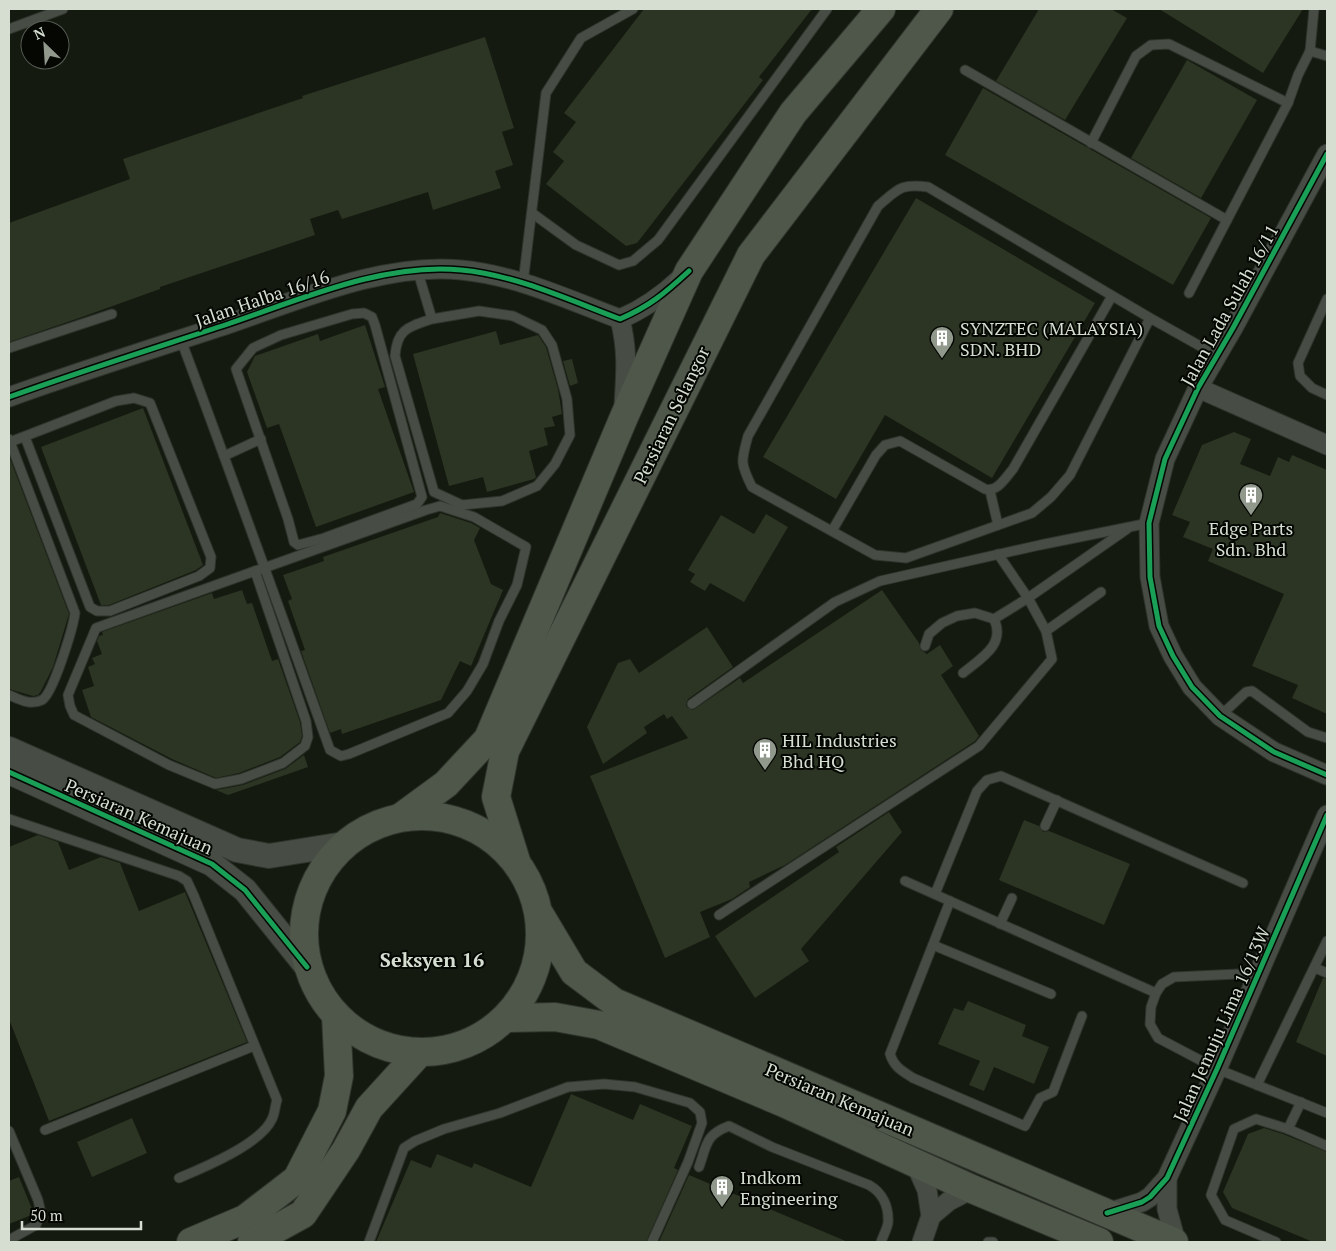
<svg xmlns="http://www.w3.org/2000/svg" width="1336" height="1251" font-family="'PT Serif',serif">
<rect width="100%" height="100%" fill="#141a0f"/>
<!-- building -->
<g fill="#2c3524">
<path d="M644,9H812L759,77L763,80L637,243L626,246L546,184L564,161L553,152L576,122L564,113Z"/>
<path d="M1039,9H1111L1127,18L1065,120L996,81Z"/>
<path d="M1159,9H1303L1263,73Z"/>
<path d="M485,37L514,128L502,132L513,165L495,171L501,188L433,210L428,192L342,219L338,210L310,219L315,235L160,287V289L82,317L9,342V223L130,179L123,159L303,98L302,96Z"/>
<path d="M1187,60L1257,100L1201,198L1131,158Z"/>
<path d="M983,88L1211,218L1173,285L945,155Z"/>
<path d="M916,198L1095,303L992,478L885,415L836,499L763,457Z"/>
<path d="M365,325L385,387L378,389L414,492L316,527L279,424L267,428L247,372L255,356L318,334L320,341Z"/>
<path d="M496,331L500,345L538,335L546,347L558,389L562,414L552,417L555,426L544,428L548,445L529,451L536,477L534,479L487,492L483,477L449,486L413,354Z"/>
<path d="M572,359L578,383L570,386L563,361Z"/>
<path d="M143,408L203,565L196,570L109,605H101L41,447Z"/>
<path d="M1234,432L1251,439L1240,464L1270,476L1278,457L1289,462L1292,455L1327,470V714L1292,698L1298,685L1252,666L1284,594L1208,561L1213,549L1183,537L1190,522L1172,515L1202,445Z"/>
<path d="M9,456L69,614L53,667L41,691L38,695L33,696L9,689Z"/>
<path d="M440,513L471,523L480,528L474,540L491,584L503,590L471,666L460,661L441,700L342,734L341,729L330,733L301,651L305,650L288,601L292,599L283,575L324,561L323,557L438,517Z"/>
<path d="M766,514L788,527L744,602L710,583L705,591L690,582L695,574L688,570L721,515L754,534Z"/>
<path d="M242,590L247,604L252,603L272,661L278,659L300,722L302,736L300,742L280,757L239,773L216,778L172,759L91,717L82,690L94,686L88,667L95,664L92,658L102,654L97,641L99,636L103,635L102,632L212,593L214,599Z"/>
<path d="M882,590L919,643L921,650L927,654L940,645L953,666L941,675L979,736L975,741L785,865L749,882L750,887L732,899L700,912L710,937L665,958L590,776L688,738L672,716L667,719L664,714L644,727L647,733L603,764L587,727L618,663L630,659L639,673L707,627L733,667L688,699L686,704L687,707L693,710L740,678L743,683Z"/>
<path d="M304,755L308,767L228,795L216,790L243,785L285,769Z"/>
<path d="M889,812L902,832L801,949L809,961L755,998L715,936L839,852L836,847Z"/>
<path d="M1024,820L1039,826L1043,832L1049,831L1130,864L1104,925L999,880Z"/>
<path d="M38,835L58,842L69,870L101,857L120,863L139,911L185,892L247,1042L49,1121L9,1019V847Z"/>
<path d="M1323,978L1327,979V1056L1296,1042Z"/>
<path d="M968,1001L1026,1025L1022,1036L1049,1047L1034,1084L994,1067L984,1091L969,1085L980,1061L938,1044L954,1008L963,1011Z"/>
<path d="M571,1094L633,1120L640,1104L692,1126L674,1168L678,1170L646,1242H376L411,1160L431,1168L437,1154L472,1168L474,1163L531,1187Z"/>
<path d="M132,1118L147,1153L92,1177L77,1142Z"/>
<path d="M1264,1128L1283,1134L1327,1152V1242H1313L1232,1208L1223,1192L1248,1134Z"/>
<path d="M689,1175L848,1242H659Z"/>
<path d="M19,1177L34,1214L9,1224V1181Z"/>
</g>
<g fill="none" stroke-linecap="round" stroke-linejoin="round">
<!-- service casing -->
<g stroke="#2f342c" stroke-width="11">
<g id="service">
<path d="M9,29L63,9"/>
<path d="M1310,51L1314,9"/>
<path d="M965,70L1227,220"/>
<path d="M1091,143L1136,56L1151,45L1169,44L1288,103"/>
<path d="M532,213L576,245L619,265L633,261L658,240L827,9"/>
<path d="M417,269L432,319C408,327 397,329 395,356L434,492L462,505L502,501L537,486L555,464L570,435L567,399L552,345L542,330L513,316L479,311L432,319"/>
<path d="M523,283L546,93L581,38L633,9"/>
<path d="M1189,293L1288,103L1298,75L1310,51L1327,56"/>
<path d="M1327,299L1298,363L1300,376L1312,388L1327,395"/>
<path d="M364,313L372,317L375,325L422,497L417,504L324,538L298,545L294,542L288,519L236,369L253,348L281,335L352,314Z"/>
<path d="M1150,318L1070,475L1051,497L1032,513L906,558L875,555L752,487C740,463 741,461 748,436L878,206C898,189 901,183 928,187L1150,318L1216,355"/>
<path d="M181,340C232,476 281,613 330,750L341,756L349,754L448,713L467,691L483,664L499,621L517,585L526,547L474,517L440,506L426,510L264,568L255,571"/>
<path d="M9,348L112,314"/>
<path d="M9,439L75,613C73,628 53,694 42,700C30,706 19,699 9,695"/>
<path d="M10,442L116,401L134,398L150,403L211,557L210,568L199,576L110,611H97L90,607L25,437"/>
<path d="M224,456L261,439"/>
<path d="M990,491L998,525"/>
<path d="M832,531L876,455L885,445L900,441L985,489C997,493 1006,477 1013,469L1112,296"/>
<path d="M255,571L306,721L308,737L305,746L283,763L241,779L215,784L169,765L74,715L70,706L68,695L96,628Z"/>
<path d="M1046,631L1101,592"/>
<path d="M925,646L929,634L942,623L957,616L975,613L994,619"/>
<path d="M963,673C981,658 1006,645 994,619L1028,598L1127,529"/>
<path d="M692,704L835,602L880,581L1040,545L1149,523"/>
<path d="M1220,716L1246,692L1252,691L1308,732L1327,738"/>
<path d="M9,819L179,876L187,881L194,896L277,1100C275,1106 275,1113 272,1119C261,1144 203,1168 179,1178"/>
<path d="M1045,826L1057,800"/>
<path d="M905,881L1156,993"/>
<path d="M935,894L977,791L987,780L1001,776L1243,883"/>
<path d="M950,901L890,1054C894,1067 902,1071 913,1078L1025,1126L1040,1098L1053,1092L1082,1016"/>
<path d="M719,915L979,746L1052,659L1046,631L1028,598L998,554"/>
<path d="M1000,924L1012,898"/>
<path d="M933,945L1051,994"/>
<path d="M1315,968L1327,973"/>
<path d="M1259,973L1174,977L1162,984L1156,993L1151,1007L1150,1024L1158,1038L1217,1069L1327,1113"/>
<path d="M1257,1085L1327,941"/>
<path d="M1288,1129L1301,1102"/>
<path d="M45,1130L254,1046"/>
<path d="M9,1131L38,1200L41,1213L36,1225L9,1240"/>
<path d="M699,1167C707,1145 705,1135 729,1126L772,1147L869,1185C883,1193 889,1207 888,1223C887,1229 883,1236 881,1242"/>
<path d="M369,1242L404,1148L415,1141L444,1129L500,1113L568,1087L604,1084L635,1087L690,1103L700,1112L702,1123L688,1162L652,1242"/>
<path d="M988,1242H993"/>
<path d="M1276,1242L1225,1220L1211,1195L1234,1129L1256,1119L1288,1129L1327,1146"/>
</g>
</g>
<!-- minor casing -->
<g stroke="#2f342c" stroke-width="21">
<g id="minor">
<path d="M1327,154L1233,328L1198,388L1165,459L1149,523L1150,577L1159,626L1173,656L1192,687L1220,716L1274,752L1327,775"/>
<path d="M620,319C628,351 626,373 624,405"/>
<path d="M1198,388L1327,445"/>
<path d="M9,397C81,371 155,348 228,324C299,300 385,262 461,270C516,275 569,300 620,319C644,309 662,296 681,278"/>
<path d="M915,1163L927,1190L931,1216L922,1242"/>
<path d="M1167,1178V1209L1176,1242"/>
<path d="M1107,1213L1142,1202L1150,1197L1167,1178L1217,1069L1327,815"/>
<path d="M931,1216L949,1201L972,1189"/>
</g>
</g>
<!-- tertiary casing -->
<g stroke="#2f342c" stroke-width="26">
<g id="tertiary">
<path d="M9,749L237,850L269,856L344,844"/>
<path d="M9,772L212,864L245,890L307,967"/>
</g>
</g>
<!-- primary casing -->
<g stroke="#2f342c" stroke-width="30">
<g id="primary">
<circle cx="422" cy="934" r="118"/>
<path d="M401,817L446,784L488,739L624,417L689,271L793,113L881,9"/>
<path d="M516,861L496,797L505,751L751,255L939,9"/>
<path d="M540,915L574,972L614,1002L1174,1242"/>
<path d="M506,1018L555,1017L599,1025L784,1103L972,1189L1099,1242"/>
<path d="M191,1242L245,1219L297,1179L332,1111L339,1076L336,1016"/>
<path d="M252,1242L303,1214L346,1150L369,1108L420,1052"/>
</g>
</g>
<!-- service -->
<use href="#service" stroke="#474d44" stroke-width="9"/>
<!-- minor -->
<use href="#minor" stroke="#474d44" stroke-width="19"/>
<!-- tertiary -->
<use href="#tertiary" stroke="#474d44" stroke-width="24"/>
<!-- primary -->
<use href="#primary" stroke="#4f564a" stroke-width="28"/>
<!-- cycleway casing -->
<g stroke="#040702" stroke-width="8">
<g id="cycleway">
<path d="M1327,154L1233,328L1198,388L1165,459L1149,523L1150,577L1159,626L1173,656L1192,687L1220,716L1274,752L1327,775"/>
<path d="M9,397C81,371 155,348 228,324C299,300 385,262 461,270C516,275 569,300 620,319C650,306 665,293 689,271"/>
<path d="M9,772L212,864L245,890L307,967"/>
<path d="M1107,1213L1142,1202L1150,1197L1167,1178L1217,1069L1327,815"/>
</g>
</g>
<!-- cycleway -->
<use href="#cycleway" stroke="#1a9f57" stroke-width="5"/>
</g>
<!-- icons -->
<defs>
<g id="building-pin" transform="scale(1.25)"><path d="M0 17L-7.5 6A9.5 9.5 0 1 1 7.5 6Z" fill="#91998d" stroke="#040702"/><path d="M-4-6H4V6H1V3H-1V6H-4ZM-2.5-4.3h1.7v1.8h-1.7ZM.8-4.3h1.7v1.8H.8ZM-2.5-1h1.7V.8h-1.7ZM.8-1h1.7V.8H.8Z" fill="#fff"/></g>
</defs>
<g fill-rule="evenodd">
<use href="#building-pin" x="942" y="338"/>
<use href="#building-pin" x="1251" y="495"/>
<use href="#building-pin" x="765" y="750"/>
<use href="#building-pin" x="722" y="1187"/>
</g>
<g text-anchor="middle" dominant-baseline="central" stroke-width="4" stroke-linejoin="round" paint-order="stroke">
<!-- street labels -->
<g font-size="18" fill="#d5ded1" stroke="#040702">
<text transform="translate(262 298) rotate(-19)">Jalan Halba 16/16</text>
<text transform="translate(1229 305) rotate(-61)">Jalan Lada Sulah 16/11</text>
<text transform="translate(671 415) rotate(-64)">Persiaran Selangor</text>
<text transform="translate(139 816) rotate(24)">Persiaran Kemajuan</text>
<text transform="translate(1221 1024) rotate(-66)">Jalan Jemuju Lima 16/13W</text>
<text transform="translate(840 1099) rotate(23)">Persiaran Kemajuan</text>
</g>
<!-- poi labels -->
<g font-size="18" fill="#d5ded1" stroke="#040702" text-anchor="start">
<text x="960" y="328">SYNZTEC (MALAYSIA)<tspan x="960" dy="21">SDN. BHD</tspan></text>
<text x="1251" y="528" text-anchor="middle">Edge Parts<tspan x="1251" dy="21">Sdn. Bhd</tspan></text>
<text x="782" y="740">HIL Industries<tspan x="782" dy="21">Bhd HQ</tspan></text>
<text x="740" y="1177">Indkom<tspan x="740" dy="21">Engineering</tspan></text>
</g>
<!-- quarter labels -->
<g font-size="20" font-weight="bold" fill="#d5ded1" stroke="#040702">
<text x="432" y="959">Seksyen 16</text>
</g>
</g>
<!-- border -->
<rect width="1336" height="1251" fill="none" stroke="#d5ded1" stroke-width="20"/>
<!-- north arrow -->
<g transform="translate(45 45) rotate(335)"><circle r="24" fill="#040702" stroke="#585d55"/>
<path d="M0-4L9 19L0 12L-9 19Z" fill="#91998d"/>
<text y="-8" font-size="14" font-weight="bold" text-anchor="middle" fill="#d5ded1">N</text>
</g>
<!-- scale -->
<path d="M22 1221v8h119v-8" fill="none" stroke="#d5ded1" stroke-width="2.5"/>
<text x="30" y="1221" font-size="15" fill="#d5ded1" stroke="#040702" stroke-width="4" paint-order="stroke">50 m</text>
</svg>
